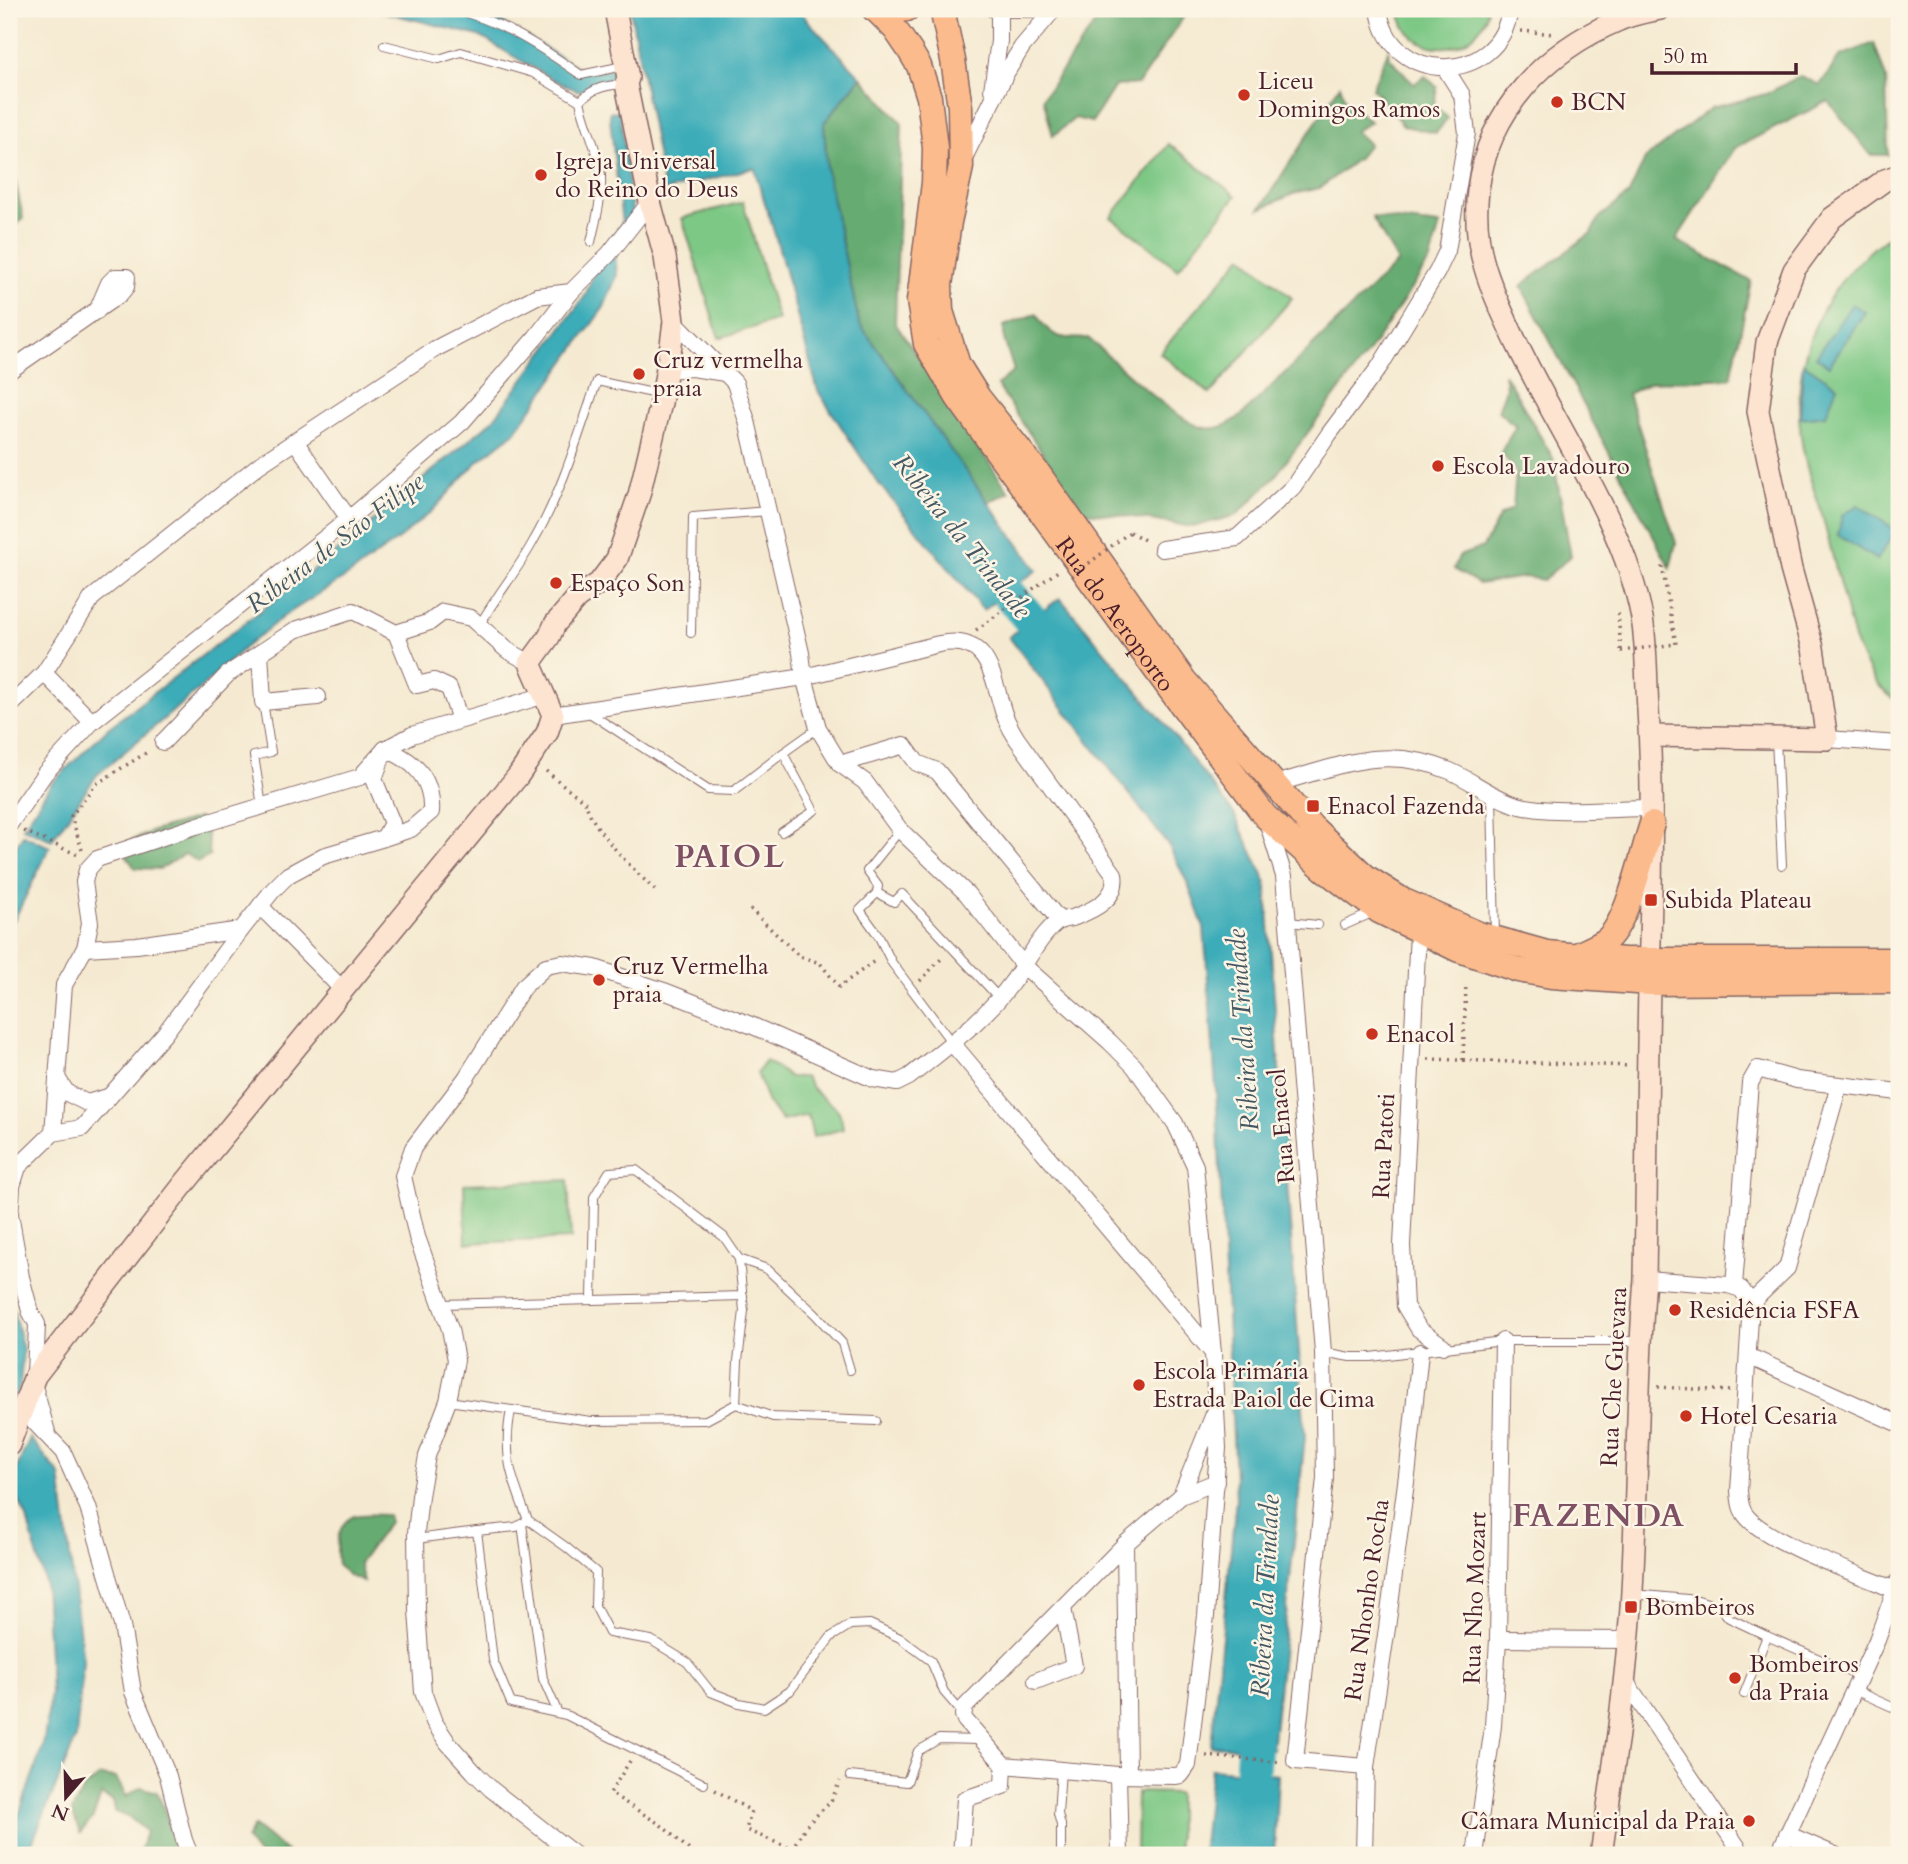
<svg xmlns="http://www.w3.org/2000/svg" width="1908" height="1864" font-family="Cardo,serif">
<rect width="100%" height="100%" fill="#fcf5e5"/>
<filter id="ink" filterUnits="userSpaceOnUse"><feTurbulence type="fractalNoise" baseFrequency=".0143" numOctaves="2"/><feDisplacementMap in="SourceGraphic" scale="14" xChannelSelector="R" yChannelSelector="G"/><feConvolveMatrix kernelMatrix="1 2 1 2 8 2 1 2 1" color-interpolation-filters="sRGB"/></filter>
<filter id="wash" filterUnits="userSpaceOnUse"><feTurbulence type="fractalNoise" baseFrequency=".00686" numOctaves="4" result="noise"/><feDisplacementMap in="SourceGraphic" scale="28" xChannelSelector="R" yChannelSelector="G"/><feGaussianBlur stdDeviation="1.57" result="paint"/><feColorMatrix in="noise" values="0 0 0 0 0 0 0 0 0 0 0 0 0 0 0 0 0 1.4 0 .05"/><feComposite in="paint" operator="in"/></filter>
<g filter="url(#wash)">
<rect width="100%" height="100%" fill="#f5ead1"/>
<!-- green -->
<g fill="#7dc885" stroke="#647458" stroke-width="2">
<path d="M1399,9H1488C1478,60 1405,60 1399,9Z"/>
<path d="M1169,144L1236,196L1178,269L1111,217Z"/>
<path d="M743,202L778,320L719,338L682,218Z"/>
<path d="M1899,229V702C1875,689 1863,663 1854,639C1843,598 1833,557 1822,515C1817,497 1809,478 1805,459C1784,364 1819,282 1899,229Z"/>
<path d="M1242,256L1292,298L1210,394L1160,353Z"/>
<path d="M766,1061L790,1077H805C808,1082 811,1087 815,1091C831,1109 840,1100 843,1129L813,1137L808,1115L782,1121L768,1103L757,1073Z"/>
<path d="M568,1180L571,1239L466,1243L464,1184Z"/>
<path d="M1137,1792L1178,1793V1855H1136Z"/>
</g>
<!-- forest -->
<g fill="#66ac72" stroke="#58664e" stroke-width="2">
<path d="M1105,9H1189L1138,84L1115,86L1092,122L1075,118L1053,136L1043,98Z"/>
<path d="M1874,43L1886,78L1888,155H1871L1828,101L1735,148L1676,240L1751,281L1731,378L1651,382L1628,394L1676,543L1670,568L1521,286L1591,233L1599,218L1629,194L1645,159L1711,108L1766,94L1800,76L1820,85L1840,56Z"/>
<path d="M1388,51L1390,58L1414,84L1425,76L1437,87L1434,105L1448,118L1436,133L1404,126L1372,88Z"/>
<path d="M861,77L902,123L895,323L1009,492L988,502L859,323L827,173L824,123Z"/>
<path d="M1340,85L1346,102L1371,122L1355,131L1369,144L1357,159L1320,188L1293,194L1260,209Z"/>
<path d="M9,151L23,218L9,233Z"/>
<path d="M1372,217L1440,225L1430,260L1375,343L1273,479L1237,515L1193,527L1120,515L1082,512L997,385L1014,371L1004,339V326L1036,314C1050,338 1062,340 1088,338C1111,358 1179,425 1206,428C1220,430 1230,423 1241,416L1398,262Z"/>
<path d="M1504,373L1553,458L1571,556L1543,580L1524,577L1479,584L1454,569L1459,556L1483,547L1500,516L1513,508L1516,472L1501,452L1516,426L1498,411L1506,388Z"/>
<path d="M199,818L206,827L210,856L198,862L185,854L160,869L135,868L127,857L126,843L153,831Z"/>
<path d="M388,1515L389,1522L359,1564L364,1582L350,1576L338,1566C336,1550 335,1524 354,1516C363,1513 379,1515 388,1515Z"/>
<path d="M100,1776L116,1778L126,1796L141,1787L157,1792C164,1810 179,1837 168,1855H139L146,1831L130,1818L115,1812L113,1801L101,1795L93,1818L80,1833L72,1811L83,1789Z"/>
<path d="M254,1826L288,1853L292,1855H258L246,1839Z"/>
</g>
<!-- water -->
<g fill="#3bacb8" stroke="#426672" stroke-width="2">
<path d="M372,9H471L493,17L579,68L592,72L630,67L632,76L616,77L578,91L554,80L479,36Z"/>
<path d="M630,9H802L805,18L861,77L824,123L827,173L859,323L1037,570L983,610L878,483L818,391L776,238L754,168L664,191Z"/>
<path d="M620,111L633,219L615,254L617,275L604,307L515,432L477,462L433,510L401,537L349,575L284,616L244,648L203,686L97,775L52,840L23,828L51,784L107,729L330,557L493,420L585,296L602,251L622,223L610,119V112Z"/>
<path d="M1852,304L1865,312L1829,366L1816,357Z"/>
<path d="M1803,363L1837,386L1826,415L1800,418Z"/>
<path d="M1858,505L1896,530L1877,560L1838,535L1842,516Z"/>
<path d="M1060,598L1166,725L1234,814L1266,881L1305,1437L1272,1750L1211,1746L1236,1499L1216,1088L1204,928L1188,884L1169,846L1009,637Z"/>
<path d="M23,835L50,847L9,930V857Z"/>
<path d="M9,1293L23,1350L20,1385L9,1417Z"/>
<path d="M30,1438L60,1475L83,1661L76,1738L27,1855H9V1843L43,1746L51,1693L45,1583L26,1515L10,1483Z"/>
<path d="M1211,1769L1278,1775L1274,1855H1202Z"/>
</g>
<g fill="none" stroke-linecap="round" stroke-linejoin="round">
<!-- river -->
<g stroke="#3bacb8" stroke-width="35">
<path d="M978,557L1061,656"/>
<path d="M1246,1855L1257,1702"/>
</g>
</g>
</g>
<g filter="url(#ink)">
<g fill="none" stroke-linecap="round" stroke-linejoin="round">
<!-- lane casing -->
<g stroke="#866665" stroke-width="10">
<g id="lane">
<path d="M452,9C500,20 541,47 581,75L623,66"/>
<path d="M384,45L439,59L461,52L533,73L580,101"/>
<path d="M591,242C596,220 602,199 601,176C599,151 585,126 580,101C594,87 607,85 626,84"/>
<path d="M1895,290L1899,293"/>
<path d="M479,626C496,596 518,570 534,540C561,494 580,431 597,381L662,395"/>
<path d="M691,633L693,517L768,511"/>
<path d="M588,712L708,790L734,791L783,753"/>
<path d="M1776,739L1782,865"/>
<path d="M1492,795L1495,936"/>
<path d="M262,806L254,756L271,752L263,702"/>
<path d="M782,832L814,811L783,753L818,728"/>
<path d="M877,893L878,886L867,871L900,830"/>
<path d="M1288,922L1318,925"/>
<path d="M1345,925L1374,912"/>
<path d="M952,1043L892,963L878,935L860,910L877,893L894,902L902,894L999,998"/>
<path d="M739,1259L767,1269L815,1314L842,1343L850,1370"/>
<path d="M442,1304L743,1296"/>
<path d="M1323,1352L1350,1357H1371L1503,1341H1640"/>
<path d="M448,1401L591,1421L706,1420L736,1404L738,1361L744,1311L739,1259L724,1237L636,1170L609,1172L594,1197L592,1300"/>
<path d="M736,1404L773,1417L876,1421"/>
<path d="M511,1410C502,1456 512,1479 528,1520"/>
<path d="M522,1524L543,1679L558,1713"/>
<path d="M477,1531L516,1527L528,1520L566,1547L596,1572L595,1606L609,1633L651,1640L687,1662L711,1692L739,1703L764,1708L790,1691L831,1637L850,1625L870,1624L900,1638L931,1661L944,1692L963,1714"/>
<path d="M416,1539L477,1531L493,1660L511,1703L566,1715L704,1784"/>
<path d="M1633,1594L1698,1600L1720,1607L1729,1618L1767,1636"/>
<path d="M1854,1690L1899,1710"/>
<path d="M1744,1694L1767,1636L1860,1677"/>
<path d="M850,1776L907,1782L918,1751L939,1739L979,1740"/>
<path d="M1061,1855V1825L1058,1814L1061,1770"/>
</g>
</g>
<!-- street casing -->
<g stroke="#866665" stroke-width="18">
<g id="street">
<path d="M993,9H1032"/>
<path d="M1379,9C1388,86 1500,87 1510,9"/>
<path d="M992,90L999,41V10"/>
<path d="M964,158L1006,73L1022,47L1054,9"/>
<path d="M674,321L735,383L747,421L801,653L804,677L818,728L840,764L865,782L900,830L967,894L1023,965L1110,1042L1134,1066L1175,1123L1195,1166L1213,1353L1218,1448L1206,1616L1188,1765L1181,1775L1175,1776L1118,1775L1004,1765L965,1720L963,1715L965,1707L1125,1544L1181,1496L1216,1482"/>
<path d="M667,370L692,368L725,373"/>
<path d="M9,371L120,294L126,287L127,277H115L109,283L97,311"/>
<path d="M295,441L349,519"/>
<path d="M1162,549L1237,538L1293,487L1329,434L1380,366L1437,272L1447,251L1467,133L1462,95L1445,68"/>
<path d="M396,633L417,685L434,681L449,688L460,720"/>
<path d="M260,653L263,702L318,697"/>
<path d="M44,673L92,722"/>
<path d="M9,707L44,673L92,598L259,465L435,349L537,296L571,292L609,254L650,202"/>
<path d="M553,715L804,677L939,644C985,635 991,668 1001,704C1004,717 1010,728 1017,739L1114,874C1118,898 1096,909 1075,917C1070,919 1063,919 1059,921C1042,932 1025,965 1013,981C986,1019 945,1048 909,1077L897,1083L873,1079L753,1026L664,991L595,968L562,963L546,966L523,987L466,1078L413,1148L403,1176L417,1237L450,1329L456,1360L448,1401L427,1456L420,1496L416,1533L417,1611L423,1692L434,1722L448,1743L474,1772L491,1789L575,1855"/>
<path d="M1827,739L1899,744"/>
<path d="M163,742L228,674L295,630L353,611L396,633L430,622L443,612L471,618L507,650L530,663"/>
<path d="M840,764L904,745L917,763L937,771L1060,921"/>
<path d="M1274,784C1339,767 1382,743 1450,771C1473,781 1493,798 1517,805C1552,815 1613,808 1651,808"/>
<path d="M1267,821L1284,876L1323,1352L1325,1478L1295,1761L1366,1767"/>
<path d="M9,825L45,773L92,722L349,519L462,422L536,337L571,292"/>
<path d="M260,906L342,989"/>
<path d="M1418,932L1402,1245L1405,1306L1419,1329L1443,1346"/>
<path d="M85,948L137,945L241,930"/>
<path d="M952,1043L1213,1353"/>
<path d="M57,1078L67,1093L87,1103L108,1097"/>
<path d="M53,1133L64,985L85,948L90,923L84,882L87,870L97,859L196,826L360,777L385,749L412,735L545,695"/>
<path d="M1645,1279L1728,1285L1741,1289L1751,1303L1739,1491C1740,1501 1740,1509 1747,1517C1769,1543 1861,1575 1895,1590"/>
<path d="M1734,1286L1750,1083L1758,1069L1797,1080L1899,1092"/>
<path d="M1751,1303L1787,1268L1839,1085"/>
<path d="M1748,1356L1899,1424"/>
<path d="M35,1376L37,1324L30,1311L21,1277L10,1214L12,1186L18,1167L53,1133L82,1128L165,1033L241,930L273,890L288,875L323,856L384,838L392,823L374,779L385,749C414,760 433,779 431,812L411,829L384,838"/>
<path d="M33,1383L47,1432"/>
<path d="M23,1410L63,1452L88,1507L122,1625L133,1692L168,1776L184,1840L190,1855"/>
<path d="M1181,1496L1214,1414"/>
<path d="M1125,1544L1128,1775"/>
<path d="M1498,1639L1628,1640"/>
<path d="M1624,1679L1743,1855"/>
<path d="M1036,1681L1074,1666L1063,1608"/>
<path d="M1118,1775L1120,1855"/>
<path d="M1787,1834L1835,1855"/>
<path d="M961,1855L965,1799L1003,1786L1004,1765"/>
<path d="M1364,1855L1366,1767L1387,1628L1408,1467L1420,1352"/>
<path d="M1475,1855L1493,1726L1498,1639L1503,1341"/>
<path d="M1778,1855L1877,1640L1898,1582"/>
</g>
</g>
<!-- secondary casing -->
<g stroke="#866665" stroke-width="24">
<g id="secondary">
<path d="M1650,736L1827,739L1813,648L1791,569L1758,411L1767,342L1794,270L1832,218L1885,180L1899,175"/>
<path d="M9,1445L35,1376L184,1184L518,776L547,733L553,715L530,663L549,637L555,624L577,598L599,583L617,559L639,495L661,403L671,345L674,321L665,257L650,202L626,84L628,78L615,9"/>
<path d="M1601,1855C1613,1773 1625,1691 1631,1608C1638,1498 1636,1389 1645,1279C1647,1167 1647,1054 1650,942C1652,864 1653,787 1648,710C1646,679 1647,648 1642,618C1625,525 1558,430 1517,344C1492,291 1471,250 1478,190C1488,109 1546,51 1619,20C1632,14 1646,12 1660,9"/>
</g>
</g>
<!-- primary casing -->
<g stroke="#866665" stroke-width="27">
<g id="primary">
<path d="M874,9L886,12L907,9"/>
<path id="s1" d="M875,9L895,29L910,51L919,66L929,97L935,148L934,183L919,301L926,344L958,398L1172,692L1265,816L1325,870L1379,911L1459,950L1518,970L1551,976L1650,983L1899,981"/>
<path d="M942,9L953,60L960,107L961,167L949,222L940,285L941,311L958,365L978,397L1038,473L1184,680L1312,827L1366,877L1402,900L1479,934L1547,953L1625,960H1899"/>
<path d="M1575,956C1585,951 1596,947 1605,941C1628,924 1642,853 1652,824"/>
</g>
</g>
<!-- path -->
<g stroke="#866665" stroke-width="3.5" stroke-dasharray="2 5" stroke-linecap="butt">
<path d="M1521,31L1555,34"/>
<path d="M1130,532L1148,542"/>
<path d="M1662,566L1676,644"/>
<path d="M1618,613L1621,651"/>
<path d="M976,630L1058,571"/>
<path d="M546,771L586,803C590,828 639,875 658,893"/>
<path d="M24,831L78,855"/>
<path d="M82,850L71,816L96,784L149,751"/>
<path d="M750,909L799,956L820,963L839,987L876,960"/>
<path d="M920,981L944,956"/>
<path d="M1428,1059L1630,1066"/>
<path d="M1463,1060L1466,984"/>
<path d="M1658,1387L1731,1391"/>
<path d="M1206,1756L1279,1762"/>
<path d="M630,1761L610,1793L661,1825L695,1855"/>
<path d="M715,1790L751,1811L746,1830L792,1849"/>
<path d="M788,1855L805,1827L831,1801L840,1781"/>
</g>
<!-- lane -->
<use href="#lane" stroke="#fff" stroke-width="8"/>
<!-- street -->
<use href="#street" stroke="#fff" stroke-width="16"/>
<!-- secondary -->
<use href="#secondary" stroke="#fde4d1" stroke-width="21"/>
<!-- primary -->
<use href="#primary" stroke="#fbbb8c" stroke-width="24"/>
<!-- path-bridge -->
<g stroke="#866665" stroke-width="3.5" stroke-dasharray="2 5" stroke-linecap="butt">
<path d="M1072,576L1130,532"/>
<path d="M1621,651L1676,644"/>
</g>
</g>
</g>
<!-- markers -->
<g fill="#c8321e" stroke="#fcf5e5" stroke-width="2.5">
<circle cx="1244" cy="95" r="7"/>
<circle cx="1557" cy="102" r="7"/>
<circle cx="541" cy="175" r="7"/>
<circle cx="639" cy="374" r="7"/>
<circle cx="1438" cy="466" r="7"/>
<circle cx="556" cy="583" r="7"/>
<rect x="1306" y="799" width="14" height="14" rx="3.5"/>
<rect x="1644" y="893" width="14" height="14" rx="3.5"/>
<circle cx="599" cy="980" r="7"/>
<circle cx="1372" cy="1034" r="7"/>
<circle cx="1675" cy="1310" r="7"/>
<circle cx="1139" cy="1385" r="7"/>
<circle cx="1686" cy="1416" r="7"/>
<rect x="1624" y="1600" width="14" height="14" rx="3.5"/>
<circle cx="1735" cy="1678" r="7"/>
<circle cx="1749" cy="1821" r="7"/>
</g>
<g text-anchor="middle" dominant-baseline="central" stroke-width="5" stroke-linejoin="round" paint-order="stroke">
<!-- poi labels -->
<g font-size="24" fill="#4a1f2b" stroke="#fcf5e5" text-anchor="start">
<text x="1258" y="81">Liceu<tspan x="1258" dy="28">Domingos Ramos</tspan></text>
<text x="1571" y="102">BCN</text>
<text x="555" y="161">Igreja Universal<tspan x="555" dy="28">do Reino do Deus</tspan></text>
<text x="653" y="360">Cruz vermelha<tspan x="653" dy="28">praia</tspan></text>
<text x="1452" y="466">Escola Lavadouro</text>
<text x="570" y="583">Espaço Son</text>
<text x="1327" y="806">Enacol Fazenda</text>
<text x="1665" y="900">Subida Plateau</text>
<text x="613" y="966">Cruz Vermelha<tspan x="613" dy="28">praia</tspan></text>
<text x="1386" y="1034">Enacol</text>
<text x="1689" y="1310">Residência FSFA</text>
<text x="1153" y="1371">Escola Primária<tspan x="1153" dy="28">Estrada Paiol de Cima</tspan></text>
<text x="1700" y="1416">Hotel Cesaria</text>
<text x="1645" y="1607">Bombeiros</text>
<text x="1749" y="1664">Bombeiros<tspan x="1749" dy="28">da Praia</tspan></text>
<text x="1735" y="1821" text-anchor="end">Câmara Municipal da Praia</text>
</g>
<!-- street labels -->
<g font-size="24" fill="#4a1f2b" stroke="#fcf5e5">
<text stroke="none"><textPath href="#s1" startOffset="684">Rua do Aeroporto</textPath></text>
<text transform="translate(1282 1126) rotate(-95)">Rua Enacol</text>
<text transform="translate(1384 1146) rotate(-87)">Rua Patoti</text>
<text transform="translate(1614 1377) rotate(-87)">Rua Che Guevara</text>
<text transform="translate(1475 1598) rotate(-88)">Rua Nho Mozart</text>
<text transform="translate(1367 1600) rotate(-82)">Rua Nhonho Rocha</text>
</g>
<!-- water labels -->
<g font-size="26" font-style="italic" fill="#445763" stroke="#fcf5e5">
<text transform="translate(962 536) rotate(51)">Ribeira da Trindade</text>
<text transform="translate(335 543) rotate(-37)">Ribeira de São Filipe</text>
<text transform="translate(1243 1030) rotate(-94)">Ribeira da Trindade</text>
<text transform="translate(1265 1596) rotate(-87)">Ribeira da Trindade</text>
</g>
<!-- district labels -->
<g font-size="32" font-weight="bold" letter-spacing="2" fill="#7e5164" stroke="#fcf5e5">
<text x="730" y="857">PAIOL</text>
<text x="1599" y="1516">FAZENDA</text>
</g>
</g>
<!-- margin -->
<rect width="1908" height="1864" fill="none" stroke="#fcf5e5" stroke-width="35"/>
<!-- north arrow -->
<g transform="translate(66 1797) rotate(200)" stroke="#fcf5e5" stroke-width="5" paint-order="stroke">
<path d="M0-5L12 26L0 18L-12 26Z" fill="#4a1f2b"/>
<text y="-10" font-size="19" font-weight="bold" text-anchor="middle" fill="#4a1f2b">N</text>
</g>
<!-- scale -->
<path d="M1652 63v10h144v-10" fill="none" stroke="#4a1f2b" stroke-width="3.5"/>
<text x="1663" y="63" font-size="21" fill="#4a1f2b" stroke="#fcf5e5" stroke-width="5" paint-order="stroke">50 m</text>
</svg>
